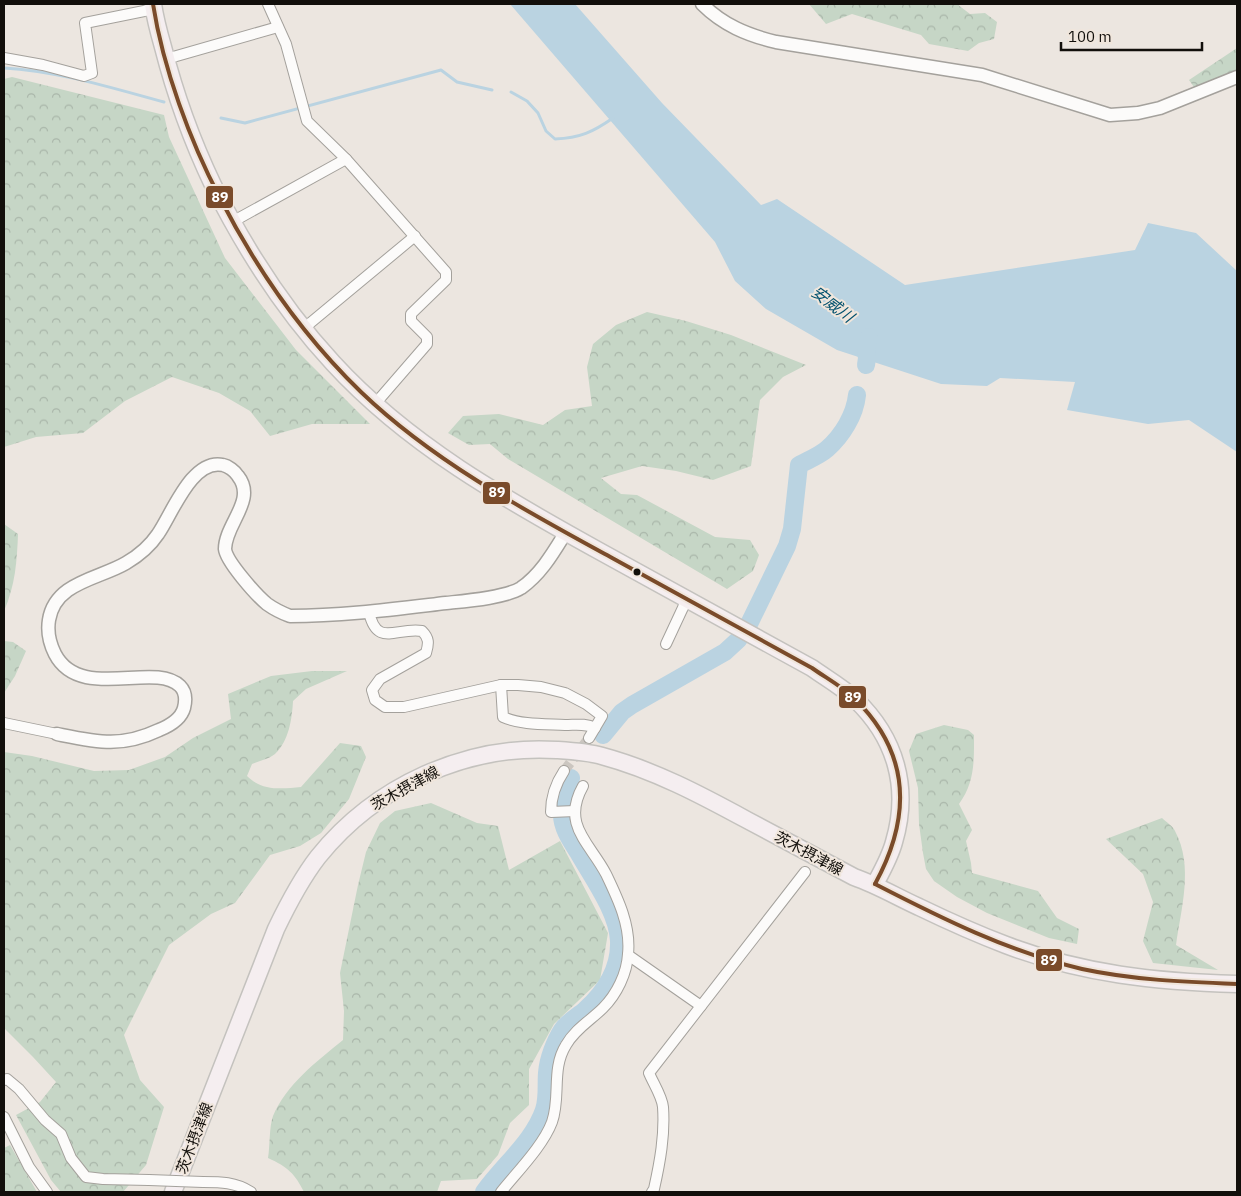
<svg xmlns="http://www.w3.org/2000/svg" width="1241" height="1196" font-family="'IBM Plex Sans','Noto Sans JP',sans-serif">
<defs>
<pattern id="forest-crowns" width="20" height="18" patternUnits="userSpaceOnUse" patternTransform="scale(1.25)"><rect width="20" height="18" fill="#c6d6c6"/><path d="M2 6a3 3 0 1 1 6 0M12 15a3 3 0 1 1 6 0" fill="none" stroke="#a9b6a9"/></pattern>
</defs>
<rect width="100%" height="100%" fill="#ece6e0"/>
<!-- forest -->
<g fill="url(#forest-crowns)">
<path d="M809,4H957L970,14L985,13L997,22L994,39L979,43L968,51L929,44L921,35L852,14L826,24Z"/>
<path d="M1237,48V71L1224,79L1194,87L1189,80Z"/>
<path d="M12,77L164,115L169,137L225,258L296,350L370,424H312L270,436L250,411L219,393L172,377L125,401L83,433L36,437L4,447V79Z"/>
<path d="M647,312L686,321L731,335L806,365L783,377L760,400L751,466L713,480L676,471L642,466L601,478L621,494L637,495L715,537L750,540L759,555L753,571L727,589L508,459L490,444L469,445L448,433L463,416L499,414L543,425L565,410L592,406L587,367L593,344L616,325Z"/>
<path d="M4,524L18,534C17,562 15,586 4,611Z"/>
<path d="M4,641L13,642L26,651L15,676L4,693Z"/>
<path d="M312,671H347L306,689L293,701C292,719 289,741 275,754C269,759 259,761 252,764L247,776C262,791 281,789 301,787L340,743L361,746L366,757L349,799L321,833L300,846L270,855L235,903L211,914L169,945L124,1035L140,1080L164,1107L146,1165L123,1192H61L51,1180L16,1115L40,1102L56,1082L33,1057L4,1028V752L32,756L94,771L129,770L165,757L193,738L231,719L228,694L271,676Z"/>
<path d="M944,725L968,730L974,735C974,761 975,782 959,804L972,830L966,841L971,863L972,873L1038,891L1057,918L1079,929L1077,944L1049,938L987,913L957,897L934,881L926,869L923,853L919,824L918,788L909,751L916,734Z"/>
<path d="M431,803L477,823L498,826L509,870L560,841L608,933L600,980L554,1024L529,1069V1105L510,1123L498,1155L477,1179L441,1181L437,1192H304C295,1174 288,1167 268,1158C270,1146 269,1127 273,1116C286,1085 317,1061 343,1040L344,1011L340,973L358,885L366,852L380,823L395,811Z"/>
<path d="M1162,818C1166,822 1173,826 1175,831C1194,866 1181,909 1176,945L1218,970L1153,963L1143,941L1153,902L1143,874L1106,839Z"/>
<path d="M10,1145L37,1192H38H4V1148Z"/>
</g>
<!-- water -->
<path fill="#bad3e1" d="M510,4H575L662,103L761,205L777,199L905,285L1135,250L1148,223L1196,233L1237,271V452L1189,420L1148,424L1067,410L1075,382L1000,378L987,386L941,384L837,350L766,309L735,281L715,242Z"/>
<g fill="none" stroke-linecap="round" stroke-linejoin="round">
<!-- stream -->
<g stroke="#bad3e1" stroke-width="3">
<path d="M4,68C58,71 112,88 164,102"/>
<path d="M511,92L527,101L538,113L546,131L555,139C580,138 593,132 613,118"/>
<path d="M221,118L245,123L441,70L457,82L492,90"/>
</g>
<!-- river -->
<g stroke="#bad3e1" stroke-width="18">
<path d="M866,365L867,358L866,352L869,337"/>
<path d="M603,735L622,712L632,705L725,652L738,640L750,622L787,546L792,529L799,465C808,460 819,456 827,449C842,436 855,415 857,395"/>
<path d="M484,1192C503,1165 533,1142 544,1110C548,1098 546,1085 547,1073C548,1059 555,1041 562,1030C567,1022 578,1016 585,1010C605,992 620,968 619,941C618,912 592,877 578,852C571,841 562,828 562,815C561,801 566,790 571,778"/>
</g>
<!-- minor-tunnel -->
<path stroke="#cbc6c0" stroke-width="10" stroke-dasharray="10 5" stroke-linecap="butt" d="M564,771L589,738"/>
<!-- minor casing -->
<g stroke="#a4a19c" stroke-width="12">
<g id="minor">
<path d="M268,4L286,44L307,121L346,159L446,272V280L411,314V321L427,337V344L375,404"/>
<path d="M4,58L43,65L84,76L92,73L85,23L154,9"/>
<path d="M166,59L278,27"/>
<path d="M232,222L346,159"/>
<path d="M303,329L415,236"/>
<path d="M369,612C377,648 396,627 422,631C429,638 429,643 426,653L380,679L372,690L375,700L385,707H404L501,685H518L541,687L565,693L586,704L602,716L589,738"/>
<path d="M666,644L687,599"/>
<path d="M501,685L503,717C521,725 544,724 565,725C576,725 585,723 595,728"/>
<path d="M4,723L57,734"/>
<path d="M564,771C556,783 551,798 551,812L575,811"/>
<path d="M628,955L701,1006"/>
<path d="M4,1080L7,1079L19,1089L45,1120L61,1134L71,1158L86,1177L103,1179L149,1180"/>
<path d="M4,1117L29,1167L47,1192"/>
<path d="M203,1182C221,1182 235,1182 251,1192"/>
<path d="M501,1192C517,1172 543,1146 552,1122C561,1097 551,1069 566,1045C575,1029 591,1020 603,1008C617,994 627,973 628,954C631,926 618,899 606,874C590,843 561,825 583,786"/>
<path d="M652,1192L654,1189C660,1162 665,1135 663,1107C662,1096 653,1083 649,1073L805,872"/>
</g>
</g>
<!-- tertiary casing -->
<g stroke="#a4a19c" stroke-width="15">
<g id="tertiary">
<path d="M702,4C723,25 747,35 776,42L982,75L1110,115L1138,113L1160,108L1237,77"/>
<path d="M57,734C97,742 121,748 159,730C169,726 181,719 184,708C186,700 186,692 180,686C154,661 80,702 55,654C50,644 47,632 49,620C55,582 99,579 126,563C138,556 150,546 158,534C172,514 192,458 223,465C228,466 235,471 238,476C257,500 225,524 225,549C226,561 256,595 267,604C274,609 282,613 290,616C343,616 395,609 446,603C465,601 505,598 521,588C541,574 553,553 566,532"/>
</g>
</g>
<!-- primary casing -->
<g stroke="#c4c2be" stroke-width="19">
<g id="primary">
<path d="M153,4C155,18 159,33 163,47C175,94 192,141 213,185C245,249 284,310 333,363C408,445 505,499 601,552C671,590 741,629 812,668C826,678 842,687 855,699C896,738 910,788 894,842C890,857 882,871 875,884"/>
<path d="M173,1192L276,929C288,904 301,879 318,857C375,786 466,744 557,750C572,751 588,752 602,756C654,770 701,795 747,820C783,839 818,858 854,877C877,885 897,897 919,907C948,921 977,934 1006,945C1082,974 1157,982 1237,984"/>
</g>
</g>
<!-- minor -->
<use href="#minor" stroke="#fcfbfa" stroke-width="10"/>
<!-- tertiary -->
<use href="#tertiary" stroke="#fcfbfa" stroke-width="12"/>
<!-- primary -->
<use href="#primary" stroke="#f5eef0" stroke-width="16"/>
<!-- minor-bridge casing -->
<g stroke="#a4a19c" stroke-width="12" stroke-linecap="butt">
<path id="minor-bridge" d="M149,1180L203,1182"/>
</g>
<!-- minor-bridge -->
<use href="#minor-bridge" stroke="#fcfbfa" stroke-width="10"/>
<!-- bus-1 casing -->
<g stroke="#f0e6dc" stroke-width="8">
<g id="bus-1">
<path d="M153,4C163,68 190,141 220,198C257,270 303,336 361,392C434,462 526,511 614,559C680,595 746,632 812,668C826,678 843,687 855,699C911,754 911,818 875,884"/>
<path d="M875,884C941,918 1009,952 1082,969C1133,980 1185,982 1237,984"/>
</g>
</g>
<!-- bus-1 -->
<use href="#bus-1" stroke="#7a4b2a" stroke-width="4"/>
</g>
<!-- markers -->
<circle fill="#120f0b" stroke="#f0e6dc" stroke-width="2" cx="637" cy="572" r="4.5"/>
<g text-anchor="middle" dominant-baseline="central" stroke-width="4" stroke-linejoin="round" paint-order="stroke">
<!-- street labels -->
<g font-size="15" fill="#120f0b" stroke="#f0e6dc">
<text transform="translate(405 788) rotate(-29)">茨木摂津線</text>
<text transform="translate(809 853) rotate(28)">茨木摂津線</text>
<text transform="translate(194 1138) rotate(-69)">茨木摂津線</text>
</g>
<!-- water labels -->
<g font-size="16" font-style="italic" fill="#03516e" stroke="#f0e6dc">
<text transform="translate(833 304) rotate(37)">安威川</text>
</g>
</g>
<g stroke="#f0e6dc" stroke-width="2">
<rect x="205" y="185" width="29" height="24" rx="5" fill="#7a4b2a"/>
<rect x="482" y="481" width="29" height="24" rx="5" fill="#7a4b2a"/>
<rect x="838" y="685" width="29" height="24" rx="5" fill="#7a4b2a"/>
<rect x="1035" y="948" width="28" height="24" rx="5" fill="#7a4b2a"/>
</g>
<g font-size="14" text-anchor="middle" font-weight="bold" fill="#fff">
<text x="220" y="202">89</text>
<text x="497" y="497">89</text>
<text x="853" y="702">89</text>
<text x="1049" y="965">89</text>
</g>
<!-- border -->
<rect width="1241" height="1196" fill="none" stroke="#120f0b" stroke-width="10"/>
<!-- scale -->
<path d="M1061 42v8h141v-8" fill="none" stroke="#120f0b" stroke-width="2.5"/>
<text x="1068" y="42" font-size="15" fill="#120f0b" stroke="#f0e6dc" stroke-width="4" paint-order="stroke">100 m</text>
</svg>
